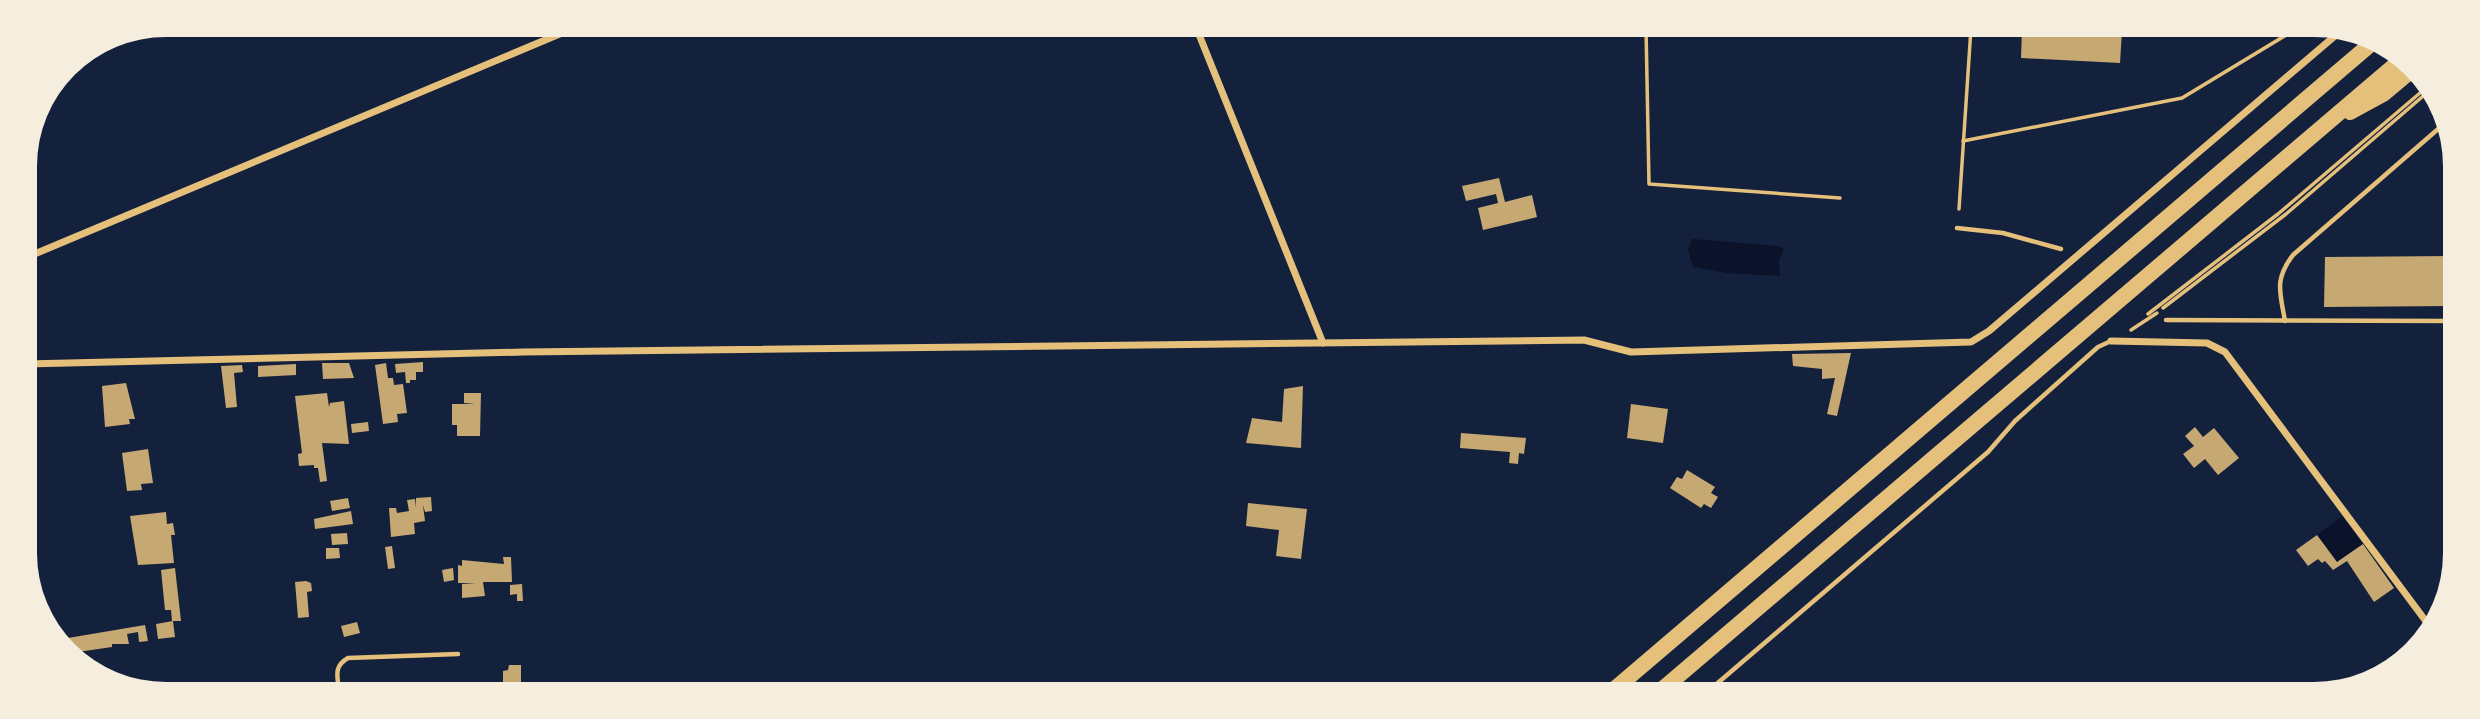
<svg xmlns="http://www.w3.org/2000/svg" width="2480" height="719" font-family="'Space Grotesk',sans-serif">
<rect width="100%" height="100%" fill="#14213d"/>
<!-- water -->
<g fill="#0b132b">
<path d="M1692,239L1778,246L1784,249L1779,261L1780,276L1726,273L1693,267L1688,249Z"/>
<path d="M2342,516L2363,544L2337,562L2317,535Z"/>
</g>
<!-- building -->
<g fill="#c6a872">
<path d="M2022,29H2111L2122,31L2120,63L2021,58Z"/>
<path d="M1499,178L1505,202L1532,195L1537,217L1483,230L1478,208L1498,203L1496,194L1466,201L1462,186Z"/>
<path d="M2452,256V306L2324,307L2325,257Z"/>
<path d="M1851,353L1837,416L1827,414L1835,378L1822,379V369L1793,366L1792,354Z"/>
<path d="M423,362V372H416V380H410V383H406L405,372L396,373L395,364Z"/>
<path d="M322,363H349L354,378L323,379Z"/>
<path d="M386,363L388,378H393L394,385L403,384L407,413L397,414L398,422L383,424L375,365Z"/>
<path d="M296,364V375L258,377V366Z"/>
<path d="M242,365L243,372L234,373L237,407L226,408L221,366Z"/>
<path d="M126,383L135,419H129L130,424L105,427L102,386Z"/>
<path d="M1303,386L1301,448L1246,443L1252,418L1282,422L1284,389Z"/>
<path d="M327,393L329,407L330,403L344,401L349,444L322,443L327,481L320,482L318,468H314V465L299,466L298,454L302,453L295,396Z"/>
<path d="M464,393H481L480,436H457V425H452V404H475L464,403Z"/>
<path d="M1631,404L1668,409L1663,443L1627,438Z"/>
<path d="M368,422L369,431L352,433L351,424Z"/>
<path d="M2195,427L2203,437L2214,428L2239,458L2218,475L2205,459L2194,468L2183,454L2194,446L2185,436Z"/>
<path d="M1461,433L1526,438L1524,454L1519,453L1518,464L1509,463L1510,452L1460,448Z"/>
<path d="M148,449L153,483L141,484L142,490L127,491L122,453Z"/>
<path d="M1687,470L1715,487L1711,493L1718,497L1711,508L1704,504L1701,508L1670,488L1677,477L1682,479Z"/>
<path d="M431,497L432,511L425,512L423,505L425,521L414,523L415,534L391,537L389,508H396L397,513L409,511L407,500L415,499L416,508V498Z"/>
<path d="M348,498L350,508L332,511L330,501Z"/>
<path d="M1248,503L1307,509L1301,559L1276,556L1279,530L1246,526Z"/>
<path d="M351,511L353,524L315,529L314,519Z"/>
<path d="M166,512L167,524L173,523L175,535H171L174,563L138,565L130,516Z"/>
<path d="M347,533L348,544L332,545L331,534Z"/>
<path d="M2317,535L2337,562L2363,544L2394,588L2374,602L2347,561L2333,570L2325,561L2322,563L2318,559L2308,566L2296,550Z"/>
<path d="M392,546L395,568L388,569L385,547Z"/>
<path d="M326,548H339L340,558L326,559Z"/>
<path d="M503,557H511L512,582H483L485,596L462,598V584L476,583H458V565L462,566V560L504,564Z"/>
<path d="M175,568L181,621H172L171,610H165L161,570Z"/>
<path d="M453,568L454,580L444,582L442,570Z"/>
<path d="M306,581L311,583L312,591L307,592L309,617L298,618L295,582Z"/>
<path d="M522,584L523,601H517V594L510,595V585Z"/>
<path d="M173,621L175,637L158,639L156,624Z"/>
<path d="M357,622L360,633L344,637L341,626Z"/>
<path d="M145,625L148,641L139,642L138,632L127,634L129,644H112V647L71,653L60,647L56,640Z"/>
<path d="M509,665H521V691H503V671L508,670Z"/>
</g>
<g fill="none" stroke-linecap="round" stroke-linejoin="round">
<!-- path -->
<g stroke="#e5c07b" stroke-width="3.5">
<path d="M1646,28L1649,184L1840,198"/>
<path d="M1963,141L2182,98L2296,29"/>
<path d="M1959,209L1971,28"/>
<path d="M2163,308L2286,214L2429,91"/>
<path d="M2148,314L2278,214L2427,87"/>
<path d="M2131,330L2157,313"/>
</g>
<!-- service -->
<g stroke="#e5c07b" stroke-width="4.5">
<path d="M1957,228L2003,233L2061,249"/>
<path d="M2166,320L2452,321"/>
<path d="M2285,321C2280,292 2274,280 2293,255L2445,123"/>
<path d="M339,690C337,675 334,666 348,658L458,654"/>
<path d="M1706,693L1988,452L2015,421L2098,347L2111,341"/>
</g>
<!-- minor -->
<g stroke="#e5c07b" stroke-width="7">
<path d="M1196,27L1323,343"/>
<path d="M25,258L581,25"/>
<path d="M2111,341L2207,343L2225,352L2428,624"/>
<path d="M26,364L524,352L1584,340L1631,352L1971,342L1989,331L2343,29"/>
</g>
<!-- trunk -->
<g stroke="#e5c07b" stroke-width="16">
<path d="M2350,112L2383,94L2414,68"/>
<path d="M1610,693L2372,43"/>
<path d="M1658,693L2401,60"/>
</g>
</g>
<!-- crop -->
<path d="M0 0H2480V719H0ZM166 37H2314A129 129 0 0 1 2443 166V553A129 129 0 0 1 2314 682H166A129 129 0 0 1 37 553V166A129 129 0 0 1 166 37Z" fill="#f5edde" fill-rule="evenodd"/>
</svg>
